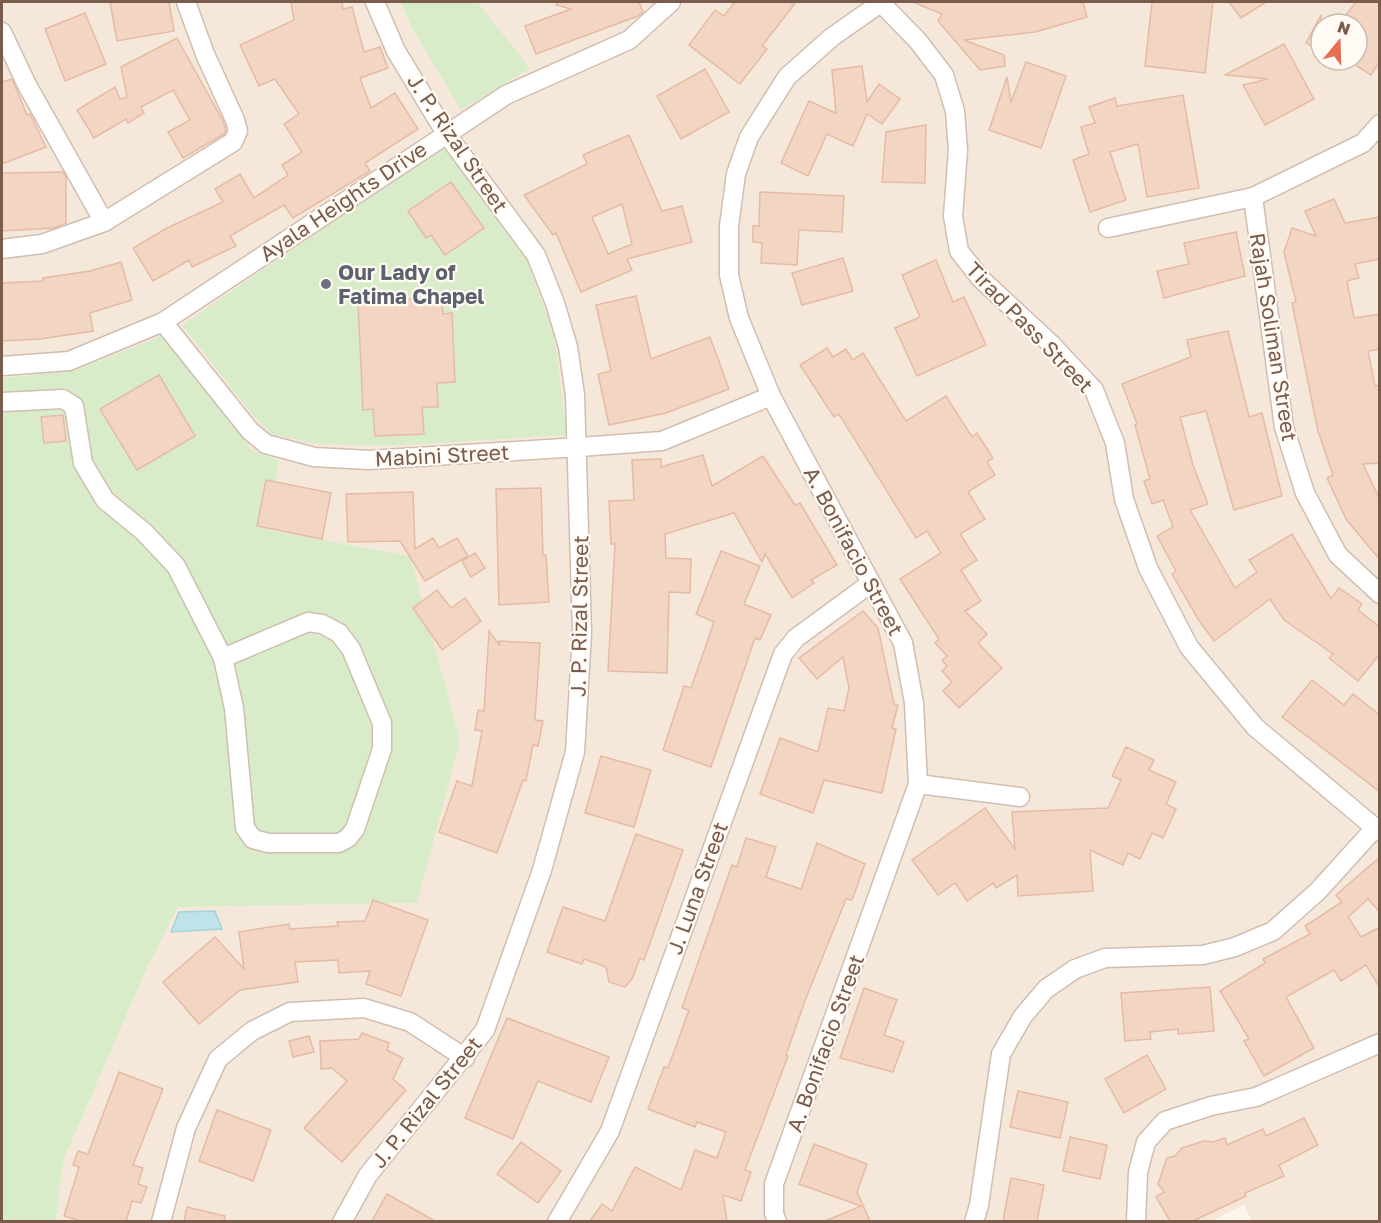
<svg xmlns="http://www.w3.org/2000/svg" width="1381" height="1223" font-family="'Golos Text',sans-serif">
<rect width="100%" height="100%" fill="#fdf6ec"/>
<!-- residential -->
<path fill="#f5e8da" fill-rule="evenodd" d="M2,2H1379V1221H1252L1244,1205L1209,1222L56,1221L63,1161L148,966L178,907L417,903L410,556L267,530L278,461L252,450L164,335L76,370L2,378ZM1321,24H1357V60H1321Z"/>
<!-- green -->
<g fill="#d8ecc9">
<path d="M401,2H477L530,68L461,110L411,26Z"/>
<path d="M443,147L527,261L554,335L567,435L386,446L315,444L272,434L250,412L182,325Z"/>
<path d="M164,335L252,450L279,460L268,530L410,556L460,741L417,903L178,907L148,966L63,1161L56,1221H2V378L76,370Z"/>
</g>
<!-- water -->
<path fill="#bfe3e8" stroke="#a5d3da" stroke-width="1.5" d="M215,911L222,929L171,932L179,912Z"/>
<!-- building -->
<g fill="#f3d5c3" stroke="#e6bba3" stroke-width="1.5" fill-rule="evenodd">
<path d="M110,2H169L174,31L117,41Z"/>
<path d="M291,2H342L343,9L352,7L364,52L380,47L388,68L360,78L371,108L395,93L418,129L365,163L370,171L293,218L284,205L230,236L236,246L192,267L189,260L153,281L133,248L167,228L223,202L215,189L240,174L254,198L288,175L282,165L302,152L284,124L299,114L275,79L259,86L240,45L294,20Z"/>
<path d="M557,2H639L643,12L638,16L536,54L525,26L571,9L556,5Z"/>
<path d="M735,2H796L762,46L767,49L740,84L689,45L715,10L724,16Z"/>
<path d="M913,2H1083L1087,17L1035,32L964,40L1004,55L1005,66L980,70L938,21L942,14Z"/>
<path d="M1152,2H1213L1205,73L1145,66Z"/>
<path d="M1229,2H1266L1241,18Z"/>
<path d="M1356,2H1380V61L1371,75L1357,66V24H1339Z"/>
<path d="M85,13L106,64L65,81L45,29Z"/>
<path d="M1321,15V51L1306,43Z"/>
<path d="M177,38L223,121L226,130L224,134L183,158L168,132L190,120L173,90L141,107L144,113L128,123L126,119L94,138L77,110L115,87L120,99L127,97L121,67Z"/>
<path d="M1284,44L1314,99L1265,125L1243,85L1268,79L1225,75Z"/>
<path d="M1026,62L1066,76L1041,148L989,130L1007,77L1011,102Z"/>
<path d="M862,66L867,102L879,84L900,99L882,124L867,114L853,146L827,134L808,176L781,163L809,101L836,113L832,70Z"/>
<path d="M705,69L729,112L681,139L657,96Z"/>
<path d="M12,79L27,115L30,114L46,147L2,164V82Z"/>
<path d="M1183,95L1199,188L1147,197L1138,144L1110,152L1126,200L1090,212L1073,160L1089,154L1081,127L1095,123L1089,107L1115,98L1117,106Z"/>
<path d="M926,125L925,183L882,182L886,132Z"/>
<path d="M629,135L662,211L682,206L692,242L627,259L632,270L581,292L556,233L553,235L524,195L587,164L583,155ZM622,204L632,244L608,254L592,217Z"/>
<path d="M63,172L66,177V223L54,228L2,231V173Z"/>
<path d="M451,182L484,228L445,255L431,235L426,238L408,211Z"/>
<path d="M760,192L844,196L842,232L799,230L797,265L761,263L762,243L753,242V226H759Z"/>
<path d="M1334,199L1345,223L1380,217V259L1355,264L1359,278L1347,281L1354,318L1380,314V349L1368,351L1375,386L1380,385V463L1363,464L1380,500V560L1346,519L1327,478L1333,475L1318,431L1292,303L1296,302L1284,252L1292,228L1316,236L1305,211Z"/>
<path d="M1236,232L1245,276L1164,298L1157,271L1189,264L1184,243Z"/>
<path d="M843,258L853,291L802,305L792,273Z"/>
<path d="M936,260L953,302L964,297L986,345L917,376L895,328L920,317L902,275Z"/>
<path d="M121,262L132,300L90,313L93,331L40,339L2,341V283L43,281V278L90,271Z"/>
<path d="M636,296L651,359L710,337L729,389L666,413L609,425L598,374L611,371L596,305Z"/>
<path d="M433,298V303H442L443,314L452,313L455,382L437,383L438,407H422L424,434L375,436L373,409L363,410L358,301Z"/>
<path d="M1228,331L1249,417L1262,413L1282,496L1234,510L1206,411L1180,417L1193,465L1208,504L1190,510L1235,588L1257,572L1249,560L1292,534L1331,599L1339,588L1362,604L1358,610L1380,627V654L1358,681L1329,658L1333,654L1284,620L1270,599L1214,641L1198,619L1172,574L1176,571L1157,536L1173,527L1163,500L1152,504L1144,481L1150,479L1135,425L1137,424L1122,384L1191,357L1187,340Z"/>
<path d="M827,348L833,357L846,349L853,360L863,353L906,421L946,396L972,437L977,433L993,458L987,462L995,475L968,492L985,519L960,534L977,560L961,570L981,601L965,611L987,634L978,643L1002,668L959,708L943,691L952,682L942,671L947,666L942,660L947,656L935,643L939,639L900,579L941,553L927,531L916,538L839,414L834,417L800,365Z"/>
<path d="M159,375L195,436L137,470L100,409Z"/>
<path d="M63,415L66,441L44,443L41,417Z"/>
<path d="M703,455L712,486L763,456L795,505L800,503L837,565L811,580L814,583L792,598L765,554L762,562L734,513L665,534L666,558L691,559L690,593L669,592L667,673L608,671L615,544H611L609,501L634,500L632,460L661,459V467Z"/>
<path d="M266,480L331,493L322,539L257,526Z"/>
<path d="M541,488L543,555H546L549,602L499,605L496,489Z"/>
<path d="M413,492L415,549L433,538L439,548L457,538L468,556L425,581L400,541L348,542L346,494Z"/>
<path d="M721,551L760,566L744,604L771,615L760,640L755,638L711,767L663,750L684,686L691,688L714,622L696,614Z"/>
<path d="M475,553L485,568L471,577L462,561Z"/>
<path d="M437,590L451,608L465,598L481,621L442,650L413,608Z"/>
<path d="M863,611L878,628L894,704L898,705L892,728L896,729L882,793L824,780L813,813L760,794L780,738L818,752L828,708L844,711L849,688L843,657L817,679L799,658Z"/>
<path d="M489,631L500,646L499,641L540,643L535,720L543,721L538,746L533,745L526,781L523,780L497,853L439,832L457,781L472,786L482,731L475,730L478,710L484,711Z"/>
<path d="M1312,680L1344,705L1353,694L1380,715V792L1282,717Z"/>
<path d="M1126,747L1154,760L1149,770L1176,782L1166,804L1176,809L1163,838L1152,833L1140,859L1128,853L1123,865L1090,850L1093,891L1018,896L1017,875L996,888L993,883L967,901L955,883L938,895L912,860L985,808L1015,849L1012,812L1108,808L1121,780L1112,776Z"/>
<path d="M601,756L651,770L634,827L585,813Z"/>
<path d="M636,834L683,850L644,960L640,958L632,979L625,987L609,982L606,967L584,959L582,964L547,952L563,907L605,921Z"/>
<path d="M746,838L776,847L766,877L801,889L817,843L865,864L852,900L846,899L806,998L786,1055L788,1056L745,1170L751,1172L741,1201L723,1195L727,1221H590L602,1204L612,1211L635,1167L681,1190L695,1150L717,1158L726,1132L697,1122L695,1127L648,1109L664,1067L668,1068L689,1010L682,1008L732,865L737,867Z"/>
<path d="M1380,857V912L1368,899L1348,917L1361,937L1380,927V988L1366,965L1341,981L1334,970L1286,997L1314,1048L1264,1076L1244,1041L1249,1039L1220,991L1265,963L1263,959L1310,934L1305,926L1342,902L1336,895Z"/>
<path d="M373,900L428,920L401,996L366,984L370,971L339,973L338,960L295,962L298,982L240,990L199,1024L163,982L215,937L244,969L239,932L289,924L290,929L338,926L337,922L365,921Z"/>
<path d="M1210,987L1214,1031L1178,1034V1029L1150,1032L1151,1039L1125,1041L1121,993Z"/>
<path d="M864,988L897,1000L884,1035L904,1042L893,1072L840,1058Z"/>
<path d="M507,1018L609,1057L591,1102L538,1081L513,1139L465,1118Z"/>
<path d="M362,1033L389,1043L387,1050L403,1058L393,1079L406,1090L342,1162L304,1128L347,1081L332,1068L321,1069L320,1041L359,1039Z"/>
<path d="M309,1036L314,1052L293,1057L289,1041Z"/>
<path d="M1147,1055L1166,1089L1124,1113L1105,1079Z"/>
<path d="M119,1072L163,1089L133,1165L143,1168L138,1184L147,1187L141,1203L132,1201L126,1221H81L64,1216L79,1167L73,1165L78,1151L88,1154Z"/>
<path d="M1018,1091L1068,1102L1060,1138L1010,1127Z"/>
<path d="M217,1110L271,1130L253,1181L199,1161Z"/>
<path d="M1304,1118L1318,1145L1279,1165L1284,1176L1245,1193L1246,1196L1193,1221H1170L1156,1197L1164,1192L1158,1184L1167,1158L1175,1156L1182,1148L1204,1141L1213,1142L1225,1138L1227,1145L1263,1129L1266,1136Z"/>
<path d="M1070,1137L1107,1145L1100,1179L1063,1171Z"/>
<path d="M521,1142L561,1171L538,1203L497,1174Z"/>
<path d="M814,1144L867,1164L857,1192L870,1221H825L861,1206L799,1184Z"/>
<path d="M1011,1178L1044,1185L1037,1221H1003Z"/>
<path d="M387,1194L435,1221H372Z"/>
<path d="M187,1207L225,1216L224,1221H184Z"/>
</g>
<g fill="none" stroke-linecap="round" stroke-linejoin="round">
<!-- minor casing -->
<g stroke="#d1beb0" stroke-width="21">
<g id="minor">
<path d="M880,2L918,41L944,75L955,111L958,150L953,216L959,251L981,279L1050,343L1094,390L1115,443L1124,499L1148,568L1189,647L1255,727L1380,832"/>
<path d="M2,32L27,85L104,222"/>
<path d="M1253,197L1284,427L1305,493L1338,555L1380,594"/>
<path d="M1108,228L1253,197L1363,143L1380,124"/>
<path d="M2,249L42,244L104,222L233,142L238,131L235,120L205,54L186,2"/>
<path d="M163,322L250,431L266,444L314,457L369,460L579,447L662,441L771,396"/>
<path d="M2,366L69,361L163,322L506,95L629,40L671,2"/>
<path d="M2,402L63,399L74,406L83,463L105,500L144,532L176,566L223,658L234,708L245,828L253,839L268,843H339L348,838L355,829L382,749V723L351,649L339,633L322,624L308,622L223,658"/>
<path d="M918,784L1020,797"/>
<path d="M161,1222L186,1128L218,1059L252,1031L290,1012L364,1008L410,1022L465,1058"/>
<path d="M342,1222L368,1175L485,1030L542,870L575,752L582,633L575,395L568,347L555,303L536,255L445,132L396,51L375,2"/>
<path d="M557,1222L610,1131L783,654L796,638L871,583"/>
<path d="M777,1222L774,1213V1184L918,784L914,703L903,643L771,396L739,318L729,275V226L736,174L749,137L787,77L832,37L882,2"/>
<path d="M974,1222L979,1205L1001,1054L1023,1016L1046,989L1075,969L1105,958L1203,955L1235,947L1273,931L1318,891L1375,828"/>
<path d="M1136,1222L1138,1172L1146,1142L1165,1121L1211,1106L1256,1097L1380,1043"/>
</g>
</g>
<!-- minor -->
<use href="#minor" stroke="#fff" stroke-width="18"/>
</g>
<!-- markers -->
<circle fill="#6b7280" stroke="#fffaf3" stroke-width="2" cx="326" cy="284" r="6"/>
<g text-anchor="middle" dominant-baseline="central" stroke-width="4.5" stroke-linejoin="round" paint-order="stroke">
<!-- street labels -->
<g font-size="21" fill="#7a5c4d" stroke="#fffaf3">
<text transform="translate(458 143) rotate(56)">J. P. Rizal Street</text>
<text transform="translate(343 201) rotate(-34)">Ayala Heights Drive</text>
<text transform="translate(1030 327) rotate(46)">Tirad Pass Street</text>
<text transform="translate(1274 337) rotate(81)">Rajah Soliman Street</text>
<text transform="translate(442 455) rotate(-3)">Mabini Street</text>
<text transform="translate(854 551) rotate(62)">A. Bonifacio Street</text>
<text transform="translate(579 616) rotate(-89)">J. P. Rizal Street</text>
<text transform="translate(697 888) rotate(-70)">J. Luna Street</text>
<text transform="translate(825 1043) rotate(-70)">A. Bonifacio Street</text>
<text transform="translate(426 1102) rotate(-51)">J. P. Rizal Street</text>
</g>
<!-- worship labels -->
<g font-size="21" font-weight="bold" fill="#5b616d" stroke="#fffaf3" text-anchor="start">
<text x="338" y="272">Our Lady of<tspan x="338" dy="24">Fatima Chapel</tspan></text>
</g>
</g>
<!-- border -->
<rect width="1381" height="1223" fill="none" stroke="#7a5c4d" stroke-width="6"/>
<!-- north arrow -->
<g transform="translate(1339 42) rotate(19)"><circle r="28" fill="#fffaf3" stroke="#cabbb1" stroke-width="1.5"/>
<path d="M0-4.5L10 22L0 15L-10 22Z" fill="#e76f51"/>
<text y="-9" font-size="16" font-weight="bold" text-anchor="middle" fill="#7a5c4d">N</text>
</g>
</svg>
